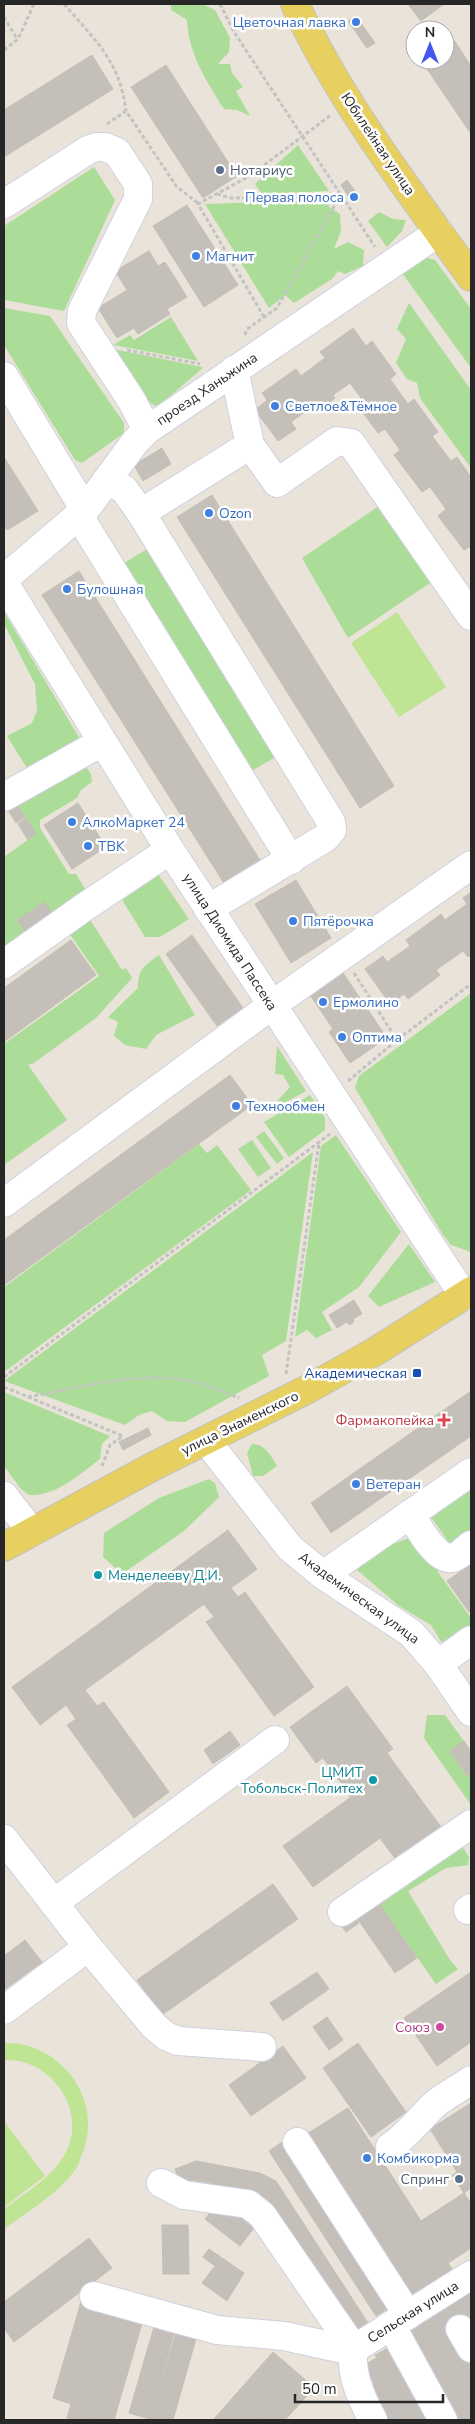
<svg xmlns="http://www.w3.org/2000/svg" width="475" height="2424" font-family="'Nunito Sans',sans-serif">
<rect width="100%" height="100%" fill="#e9e3d9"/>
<!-- green -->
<g fill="#acdd98">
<path d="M171,4H202L215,10L230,38L229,52L218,64H230L232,73L243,87L236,91L250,116L237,110L224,109C207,82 188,53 187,20L171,10Z"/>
<path d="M298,145L329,191L262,194L255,184Z"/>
<path d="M94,167L115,200L64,311L4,300V226Z"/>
<path d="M327,200L329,207L340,214L341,231L334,249L348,242L364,250L363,266L345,274L338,271L332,279L294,303L285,295L269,308L205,204Z"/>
<path d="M379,212L393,219L406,220L402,231L387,247L368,221Z"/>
<path d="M421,256L435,260L471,309V368L397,266Z"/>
<path d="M409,303L471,390V468L420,398L417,383L407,379L396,363L406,339L397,329Z"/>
<path d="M4,308L50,316L124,423V433L82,463L75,460L4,345Z"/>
<path d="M171,317L198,361L113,345L130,335L134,340Z"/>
<path d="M108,348L202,367L203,368L157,407L139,396Z"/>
<path d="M382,504L433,581L348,638L302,558Z"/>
<path d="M152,546L281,754L248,773L121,565Z"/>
<path d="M4,612L80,739L30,773L7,736L32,723L37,711L35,684L4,624Z"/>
<path d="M82,761L91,774L92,782L81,790L77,798L40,820V828L69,874H76L87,892L52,913L4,951V857L36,834L14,800Z"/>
<path d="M158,874L189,919L160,937H145L121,898Z"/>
<path d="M89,918L122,970L126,968L132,978L96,1018L34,1063L28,1065L67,1120L4,1165V1044L99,976L69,933Z"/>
<path d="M159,955L195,1015L156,1035L146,1049L125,1045L114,1036L118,1022L108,1017L138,988C138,969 144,966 159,955Z"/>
<path d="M471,993V1252L451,1245L443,1235L355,1088L359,1076Z"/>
<path d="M277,1046L306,1091L279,1106L278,1100L290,1087L283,1075L275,1074Z"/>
<path d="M310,1095L325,1118V1130L289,1157L264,1122Z"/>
<path d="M264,1131L284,1158L277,1164L256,1137Z"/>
<path d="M336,1135L401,1232L359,1287L322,1312L332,1330L316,1338L307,1330L295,1337L321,1146Z"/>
<path d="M252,1140L271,1168L258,1177L238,1149Z"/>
<path d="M199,1144L207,1153L217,1145L251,1190L4,1372V1287Z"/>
<path d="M313,1152L286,1341L262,1355L269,1376L185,1422L167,1421L152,1411L139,1415L125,1425L4,1381Z"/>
<path d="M409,1244L435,1282L379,1307L368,1296Z"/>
<path d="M4,1392L110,1436L102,1444L100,1459C80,1474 55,1497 29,1495L21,1489L4,1466Z"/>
<path d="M252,1444C265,1444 271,1456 277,1466L263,1476H253L247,1453Z"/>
<path d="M209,1479L215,1483L219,1497L184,1531L122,1574L103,1557L104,1533L159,1498Z"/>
<path d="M471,1489V1529L450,1544L431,1517Z"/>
<path d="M412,1537L433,1555L438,1572L471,1618V1634L445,1648L431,1625L399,1606L357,1570C372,1554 391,1544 412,1537Z"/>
<path d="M427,1715H445L464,1741L450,1751L466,1776L471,1773V1805L424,1738Z"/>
<path d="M460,1843L469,1857L468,1865L446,1868L408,1891L450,1960L458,1969L436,1984L376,1899Z"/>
</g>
<!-- pitch -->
<g fill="#bee494">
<path d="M397,612L446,687L399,717L351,643Z"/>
<path d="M4,2043C59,2041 102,2097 84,2150C81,2155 80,2162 77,2167C59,2194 28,2211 4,2229V2209C24,2194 48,2180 62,2159C92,2116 53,2057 4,2060Z"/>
<path d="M4,2121L45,2176L4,2207Z"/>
</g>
<!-- building -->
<g fill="#c4c0b9" stroke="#c4bfb3">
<path d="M408,4H444L421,21Z"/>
<path d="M356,16L375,43L367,48L348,21Z"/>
<path d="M444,25L471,66V134L421,60H445V30H437Z"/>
<path d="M92,55L113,89L4,157V110Z"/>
<path d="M166,65L237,176L203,198L131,87Z"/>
<path d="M347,180L360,198L353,203L341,185Z"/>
<path d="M187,205L238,285L204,307L153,226Z"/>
<path d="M149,251L158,266L165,262L187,297L167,309L170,314L138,334L134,328L117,338L98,308L127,290L115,271Z"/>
<path d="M353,328L366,346L372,341L396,374L390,379L408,404L414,399L438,432L432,436L451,461L457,457L471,477V546L464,550L438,516L446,509L430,487L422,492L394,455L400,450L385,429L378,433L355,402L361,398L350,383L333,395L335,398L317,412L313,406L291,422L296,429L278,441L255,410L267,400L262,393L296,369L301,376L325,358L320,352Z"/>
<path d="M162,448L171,464L143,481L134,465Z"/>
<path d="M4,457L38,511L7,530L4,526Z"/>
<path d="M212,495L394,786L360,808L177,517Z"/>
<path d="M79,571L263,865L227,888L42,595Z"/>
<path d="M14,800L25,817L16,823L5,805Z"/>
<path d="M78,803L106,847L72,869L44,825Z"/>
<path d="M26,818L36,834L28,840L18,824Z"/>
<path d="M296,880L331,938L291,963L255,904Z"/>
<path d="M471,892V955L468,957L463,951L436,970L440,975L408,999L404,994L390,1004L365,969L383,956L387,962L410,946L406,940L441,914L445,920L467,904L463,898Z"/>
<path d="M44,902L54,916L27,934L17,920Z"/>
<path d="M192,935L243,1008L217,1026L166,954Z"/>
<path d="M71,940L96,975L4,1042V988Z"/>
<path d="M343,973L387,1038L350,1063L329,1032L333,1029L310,995Z"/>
<path d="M230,1075L252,1105L4,1285V1240Z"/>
<path d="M354,1300L362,1314L353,1319L354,1322L349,1325L347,1322L337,1328L329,1315Z"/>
<path d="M471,1391V1436L331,1533L311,1503Z"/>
<path d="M148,1428L151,1435L123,1450L119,1442Z"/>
<path d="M228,1530L257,1569L231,1588L238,1597L245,1592L314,1687L274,1716L206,1622L214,1617L204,1604L85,1690L97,1706L104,1702L169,1792L134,1818L67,1725L76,1719L66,1705L40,1725L12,1687Z"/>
<path d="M471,1564V1610L469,1612L447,1581Z"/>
<path d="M347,1686L393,1749L387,1753L441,1827L396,1860L380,1838L313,1887L283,1846L351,1797L323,1758L316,1763L290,1727Z"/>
<path d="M230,1731L240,1745L213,1764L204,1750Z"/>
<path d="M464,1741L471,1752V1773L467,1776L450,1751Z"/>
<path d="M273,1884L298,1919L162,2015L137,1980Z"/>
<path d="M377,1900L417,1958L395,1973L355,1915Z"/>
<path d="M354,1916L359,1923L346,1932L341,1925Z"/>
<path d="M25,1940L42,1962L4,1990V1956Z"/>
<path d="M317,1972L329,1989L283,2021L270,2003Z"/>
<path d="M471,1972V2042L437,2066L404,2018Z"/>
<path d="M327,2017L343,2040L329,2050L313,2027Z"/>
<path d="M358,2043L406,2112L371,2137L323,2068Z"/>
<path d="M283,2046L306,2078L251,2116L229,2085Z"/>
<path d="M471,2103V2188L464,2193L452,2175L457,2172L430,2129Z"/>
<path d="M348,2108L452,2269L406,2299L302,2137Z"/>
<path d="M285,2140L392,2306L376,2316L269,2151Z"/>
<path d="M196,2161L260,2173L276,2181L368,2323L352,2334L259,2192L192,2180L181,2184L175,2169Z"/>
<path d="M464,2193L471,2204V2248L448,2263L421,2221Z"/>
<path d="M214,2208L234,2213L254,2228L240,2246L205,2219Z"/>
<path d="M162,2225H188L189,2274H163Z"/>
<path d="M89,2238L112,2268L14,2342L4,2328V2302Z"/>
<path d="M209,2249L244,2273L227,2301L202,2283L215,2266L203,2257Z"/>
<path d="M471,2286V2320L468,2316L451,2327L471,2363V2420H458L405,2325Z"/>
<path d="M81,2302L99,2307L71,2404L53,2398Z"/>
<path d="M99,2307L118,2313L87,2420H76L67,2418Z"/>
<path d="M119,2313L143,2320L114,2420H88Z"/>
<path d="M156,2320L176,2326L150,2419L129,2413Z"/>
<path d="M179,2322L199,2328L173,2420H150Z"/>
<path d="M390,2347L430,2420H385L368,2387L374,2383L364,2365L377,2358L375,2355Z"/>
<path d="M273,2352L287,2364L237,2420H213Z"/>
<path d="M287,2364L301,2376L262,2420H237Z"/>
<path d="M301,2376L314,2388L285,2420H262Z"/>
</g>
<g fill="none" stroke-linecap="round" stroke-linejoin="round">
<!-- minor casing -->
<g stroke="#cfd1e0" stroke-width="30">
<g id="minor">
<path d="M4,204L88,150L96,147H105L117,152L138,184V199L82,311L81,323L132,401L147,430"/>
<path d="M234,370L250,445L277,483L337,441L351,443L471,616"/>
<path d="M4,376L85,510"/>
<path d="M106,481L124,489L141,513L250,445"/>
<path d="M141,513L331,822L332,830L325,838L208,909"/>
<path d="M79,516L291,860"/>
<path d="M4,579L85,510L135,442L147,430L439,232"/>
<path d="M4,583L170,850L464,1296"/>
<path d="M4,797L102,742"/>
<path d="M4,964L83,908L170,850"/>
<path d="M4,1203L272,1005L471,865"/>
<path d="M206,1440L290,1548L323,1575L411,1633L438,1664L471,1712"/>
<path d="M4,1496L32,1532"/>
<path d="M410,1514C418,1526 436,1561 452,1558C458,1557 466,1549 471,1545"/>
<path d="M323,1575L471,1472"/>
<path d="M438,1664L471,1640"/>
<path d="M4,1839L88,1947L154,2026L166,2036L178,2041L262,2047"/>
<path d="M54,1903L275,1740"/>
<path d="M468,1910L471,1908"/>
<path d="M342,1912L471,1824"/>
<path d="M4,2010L88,1947"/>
<path d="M297,2142L408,2315"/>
<path d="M390,2147C407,2136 420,2118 435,2104C446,2095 460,2088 471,2080"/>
<path d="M161,2183L184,2195L248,2204L262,2215L354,2349C349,2373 362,2400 373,2420"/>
<path d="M94,2296L217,2330L284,2336L348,2350L354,2349L471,2275"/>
<path d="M391,2325L443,2420"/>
<path d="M460,2329L471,2348"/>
</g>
</g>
<!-- major casing -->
<g stroke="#c3c3c3" stroke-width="30">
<g id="major">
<path d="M295,4C341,103 408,189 471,277"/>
<path d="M4,1547L154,1466L308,1389L376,1351L471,1291"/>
</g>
</g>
<!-- path -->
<g stroke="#c3c3c3" stroke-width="3" stroke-dasharray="4 2.5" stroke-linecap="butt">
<path d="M64,4C95,40 120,61 126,111"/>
<path d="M220,4L234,32L375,247"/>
<path d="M4,17L17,39"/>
<path d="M4,50L18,39L34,4"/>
<path d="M107,124L126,111L177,187L198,203"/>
<path d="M217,194L231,198L339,196"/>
<path d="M264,317L198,204L248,177L331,115"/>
<path d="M245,335L247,329L277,308L340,196"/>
<path d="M127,350L200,364"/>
<path d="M354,973L397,1040"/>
<path d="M348,1081L397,1040L471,984"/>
<path d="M286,1374L319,1143"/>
<path d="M4,1377L330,1134"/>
<path d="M4,1387L123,1436"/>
<path d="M28,1397C78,1388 133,1372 184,1380C203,1382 221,1391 239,1398"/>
<path d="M102,1466L110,1445L123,1436"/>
</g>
<!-- minor -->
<use href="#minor" stroke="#fff" stroke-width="28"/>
<!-- major -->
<use href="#major" stroke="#e7d060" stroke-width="28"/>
</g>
<!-- markers -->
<g fill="#3f7fe0" stroke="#fff" stroke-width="2">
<circle cx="356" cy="22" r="5"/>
<circle cx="354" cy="197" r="5"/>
<circle cx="196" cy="256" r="5"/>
<circle cx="275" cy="406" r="5"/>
<circle cx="209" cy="513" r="5"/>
<circle cx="67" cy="589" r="5"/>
<circle cx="72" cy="822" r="5"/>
<circle cx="88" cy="846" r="5"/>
<circle cx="293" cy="921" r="5"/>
<circle cx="323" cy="1002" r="5"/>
<circle cx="342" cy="1037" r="5"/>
<circle cx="236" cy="1106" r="5"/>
<circle cx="356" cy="1484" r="5"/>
<circle cx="367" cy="2158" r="5"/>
</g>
<g fill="#5c6f8a" stroke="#fff" stroke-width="2">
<circle cx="220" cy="170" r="5"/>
<circle cx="459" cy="2179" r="5"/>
</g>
<rect fill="#1a4fb4" stroke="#fff" stroke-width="2" x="412" y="1368" width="10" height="10" rx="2.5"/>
<path fill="#e0444e" stroke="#fff" stroke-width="2" d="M441.5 1412.5h5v5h5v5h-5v5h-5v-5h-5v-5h5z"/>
<g fill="#0f9aa8" stroke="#fff" stroke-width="2">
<circle cx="98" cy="1575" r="5"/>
<circle cx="373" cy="1780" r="5"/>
</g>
<circle fill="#d1479c" stroke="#fff" stroke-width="2" cx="440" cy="2027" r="5"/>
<g text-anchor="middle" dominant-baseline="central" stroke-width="5" stroke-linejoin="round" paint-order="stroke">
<!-- shop labels -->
<g font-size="14" fill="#366cbe" stroke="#fff" text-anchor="start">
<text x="346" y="22" text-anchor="end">Цветочная лавка</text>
<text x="344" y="197" text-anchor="end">Первая полоса</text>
<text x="206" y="256">Магнит</text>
<text x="285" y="406">Светлое&amp;Тёмное</text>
<text x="219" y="513">Ozon</text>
<text x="77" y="589">Булошная</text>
<text x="82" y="822">АлкоМаркет 24</text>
<text x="98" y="846">TBK</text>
<text x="303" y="921">Пятёрочка</text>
<text x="333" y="1002">Ермолино</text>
<text x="352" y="1037">Оптима</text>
<text x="246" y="1106">Технообмен</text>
<text x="366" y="1484">Ветеран</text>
<text x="377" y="2158">Комбикорма</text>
</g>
<!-- street labels -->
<g font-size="14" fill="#272727" stroke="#fff">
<text transform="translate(378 144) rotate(56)">Юбилейная улица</text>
<text transform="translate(207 389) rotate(-34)">проезд Ханьжина</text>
<text transform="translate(230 942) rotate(57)">улица Диомида Пассека</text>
<text transform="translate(240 1423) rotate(-26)">улица Знаменского</text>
<text transform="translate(359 1598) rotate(36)">Академическая улица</text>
<text transform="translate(413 2312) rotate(-32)">Сельская улица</text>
</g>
<!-- service labels -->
<g font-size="14" fill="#4e5e75" stroke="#fff" text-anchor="start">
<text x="230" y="170">Нотариус</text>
<text x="449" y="2179" text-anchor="end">Спринг</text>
</g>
<!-- transit labels -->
<g font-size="14" fill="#164399" stroke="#fff" text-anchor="end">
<text x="407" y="1373">Академическая</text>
</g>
<!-- health labels -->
<g font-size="14" fill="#be3a42" stroke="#fff" text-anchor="end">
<text x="434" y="1420">Фармакопейка</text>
</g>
<!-- culture labels -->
<g font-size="14" fill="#0d838f" stroke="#fff" text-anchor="start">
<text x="108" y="1575">Менделееву Д.И.</text>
<text x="363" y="1772" text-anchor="end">ЦМИТ<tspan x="363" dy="16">Тобольск-Политех</tspan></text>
</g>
<!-- hotel labels -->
<g font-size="14" fill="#b23c85" stroke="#fff" text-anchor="end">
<text x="430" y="2027">Союз</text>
</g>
</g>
<!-- border -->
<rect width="475" height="2424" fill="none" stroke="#272727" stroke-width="10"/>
<!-- north arrow -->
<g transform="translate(430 45)"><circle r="24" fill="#ffffff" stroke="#a9a9a9"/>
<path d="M0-4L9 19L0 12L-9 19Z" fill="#4157ef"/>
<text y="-8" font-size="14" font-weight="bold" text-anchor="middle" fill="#272727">N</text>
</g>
<!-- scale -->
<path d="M295 2394v8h148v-8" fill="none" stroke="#272727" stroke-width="2.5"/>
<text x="302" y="2394" font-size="15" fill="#272727" stroke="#ffffff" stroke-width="4" paint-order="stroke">50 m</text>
</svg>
